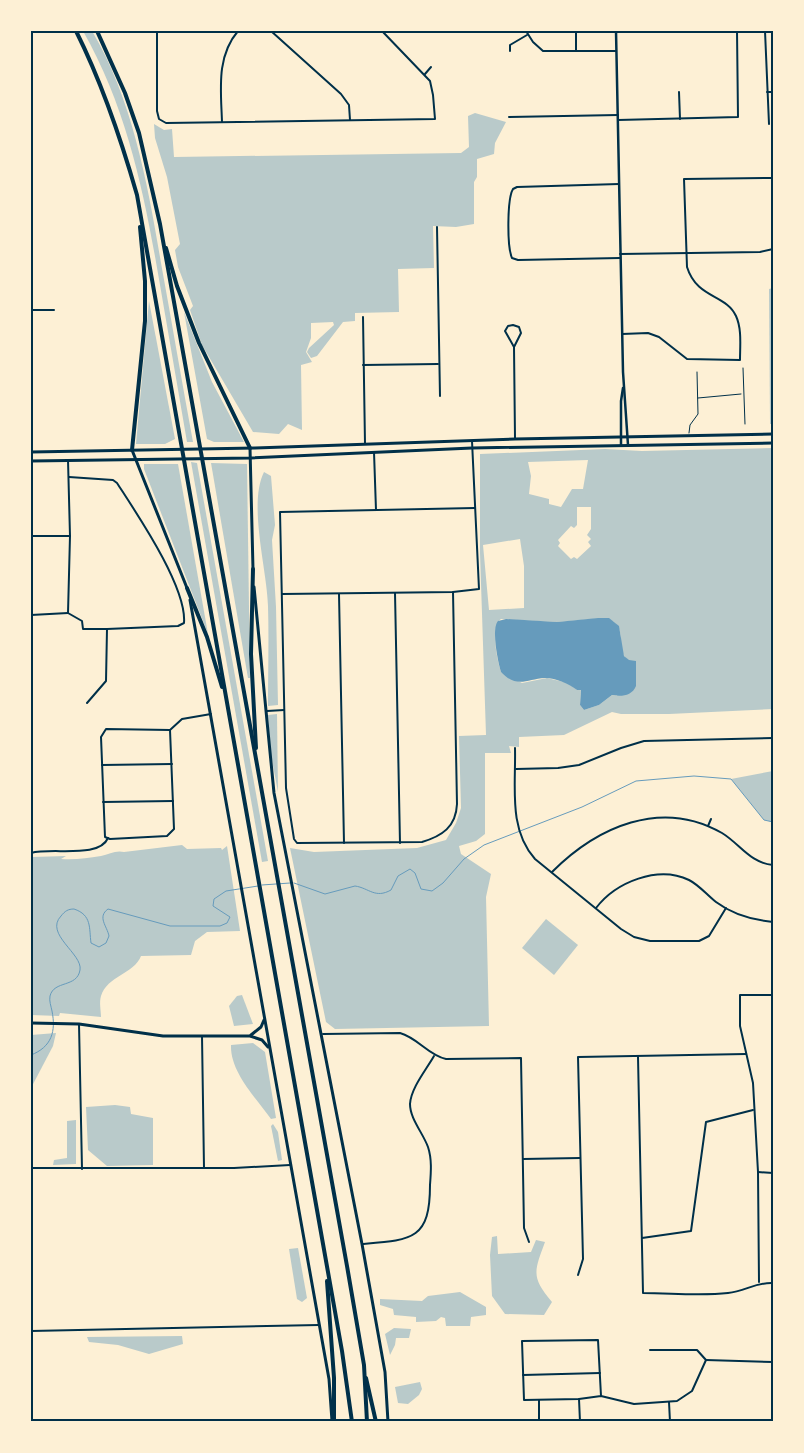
<svg xmlns="http://www.w3.org/2000/svg" width="804" height="1453" font-family="Commissioner,sans-serif">
<rect width="100%" height="100%" fill="#fdf0d5"/>
<!-- green -->
<g fill="#b9caca" fill-rule="evenodd">
<path d="M83,31H92C133,100 148,186 161,263C172,323 182,383 193,442H187C178,390 169,337 160,285C145,197 128,110 83,31Z"/>
<path d="M475,113L506,122L495,143L494,154L477,159V177L474,182V224L456,227L433,226L434,268L398,269L399,312L355,313V321L343,322L317,356L311,358L307,352L309,348L334,325L333,322L311,323V338L306,352L312,362L301,365L302,430L288,424L279,434L253,432L202,345L190,310L193,306L178,267L175,250L180,244L167,177L155,138L154,124L164,130L172,129L174,157L461,153L469,147L468,116Z"/>
<path d="M773,288V424H770L769,289Z"/>
<path d="M149,301L175,439L165,444H136Z"/>
<path d="M184,312L212,382L244,442H214L207,439Z"/>
<path d="M773,448V709L669,714H621L612,712L564,735L519,737V747L509,746L511,753H485V834L476,841L459,846L461,854L491,874L486,897L489,1026L335,1029L326,1022L290,848L314,852L417,848L446,840L456,823L461,808L459,736L486,735L480,553V454L605,449L642,451ZM588,460L583,489H572L561,507L549,504V499L529,494L531,476L528,462ZM577,507H591V529L587,535L591,539L588,542L591,546L577,559L574,557L571,559L558,546L560,543L558,540L571,526L574,528L577,525ZM520,539L524,566V608L489,610L483,545ZM605,618C632,626 612,648 629,661L617,696L612,695L599,705L584,710L580,705L581,689L577,690L568,683L547,678L522,683L501,672C497,660 490,626 501,619L557,622Z"/>
<path d="M191,462L197,463L268,861L262,862Z"/>
<path d="M211,463L247,464L250,678H248Z"/>
<path d="M144,464H178L208,634L144,469Z"/>
<path d="M264,472L271,476L275,525L272,540L276,607L278,705L268,706C268,673 269,639 268,606C267,569 248,504 264,472Z"/>
<path d="M277,714L278,792L271,755L268,715Z"/>
<path d="M773,771V822L764,820L731,779Z"/>
<path d="M182,845L187,849L221,848L222,850L227,846L240,931L207,932L195,941L191,955L141,956C134,974 107,976 101,996C99,1002 101,1011 101,1017L60,1013L59,1016L31,1015L32,857L66,856L61,859C76,860 87,858 101,856C109,854 116,850 124,852Z"/>
<path d="M546,919L578,945L554,975L522,948Z"/>
<path d="M242,995L253,1024L234,1026L229,1006L237,996Z"/>
<path d="M56,1033L53,1046L31,1088V1035Z"/>
<path d="M253,1043L265,1052L276,1118L271,1119C256,1098 230,1072 231,1045Z"/>
<path d="M115,1105L130,1107L131,1114L153,1118V1165L107,1166L88,1150L86,1107Z"/>
<path d="M76,1120V1164L53,1165L54,1160L67,1158V1121Z"/>
<path d="M273,1124L278,1132L282,1160L278,1161L271,1126Z"/>
<path d="M497,1236L498,1254L531,1252L536,1240L545,1242C534,1272 531,1277 552,1302L544,1315L505,1314L492,1296L490,1255L492,1237Z"/>
<path d="M298,1248L307,1298L302,1302L297,1299L289,1249Z"/>
<path d="M460,1292L486,1307V1315L471,1317L470,1326H446L445,1318L441,1317L436,1321L416,1322V1317L394,1315L393,1309L380,1305V1299L422,1301L428,1296Z"/>
<path d="M394,1328L411,1329L409,1338H396L395,1345L390,1355L385,1334Z"/>
<path d="M182,1336L183,1344L149,1354L118,1345L89,1342L87,1337Z"/>
<path d="M420,1382L422,1389L419,1395L408,1404L398,1403L395,1387Z"/>
</g>
<!-- water -->
<path fill="#669bbc" d="M598,618H609L619,626L624,656L629,660L636,661V686C632,696 621,697 612,695L599,705L584,710L580,705L581,690H577C569,684 556,678 545,678C527,679 517,689 501,672C498,662 491,629 498,621L506,619L557,622Z"/>
<g fill="none" stroke-linecap="round" stroke-linejoin="round">
<!-- stream -->
<g stroke="#669bbc" stroke-width="1">
<path d="M294,883L325,894L355,886C369,888 375,899 391,890L398,876L410,869L415,873L421,889L432,891L443,883L464,859L484,845L582,807L636,781L694,776L731,779L764,820L773,822"/>
<path d="M262,885L290,883"/>
<path d="M31,1055C52,1047 56,1031 52,1011C51,1006 49,1001 50,996C54,980 77,988 80,970C83,954 44,934 61,916C65,911 68,909 74,909C92,915 89,928 91,943L99,947L106,943L109,936C107,926 97,917 108,909L170,926H220L227,923L230,917L213,906L214,899L226,891L258,886"/>
</g>
<!-- service -->
<g stroke="#003049" stroke-width="1">
<path d="M743,368L745,424"/>
<path d="M698,398L741,394"/>
<path d="M689,433L690,425L698,414L697,372"/>
</g>
<!-- minor -->
<g stroke="#003049" stroke-width="2">
<path d="M157,31V111L159,119L166,123L435,119L433,95L430,81L382,31"/>
<path d="M271,31L341,94L349,105L350,120"/>
<path d="M526,31L533,42L543,51H616"/>
<path d="M576,31V51"/>
<path d="M765,31L769,124"/>
<path d="M510,51V45L527,35"/>
<path d="M425,74L431,67"/>
<path d="M679,92L680,119"/>
<path d="M767,92H773"/>
<path d="M509,117L618,115"/>
<path d="M618,120L738,117L737,31"/>
<path d="M222,122C221,90 216,57 238,31"/>
<path d="M619,184L517,187L513,189C507,199 507,247 512,258L518,260L620,258"/>
<path d="M437,227L440,396"/>
<path d="M620,254L760,252L773,249"/>
<path d="M31,310H54"/>
<path d="M363,317L365,444"/>
<path d="M622,334L648,333L659,337L687,359L740,360C740,346 742,329 736,316C726,294 697,299 687,267L684,179L773,178"/>
<path d="M514,347L505,331L508,326L513,325L519,327L521,333L514,347L515,438"/>
<path d="M363,365L438,364"/>
<path d="M374,452L376,510"/>
<path d="M68,460L70,536L68,613L82,621L83,629H107L106,681L87,703"/>
<path d="M69,477L113,480L117,483C137,514 187,587 184,623L178,626L107,629"/>
<path d="M31,536H70"/>
<path d="M453,592L457,804C456,827 442,836 422,842L297,843L294,839L286,788L280,512L475,508"/>
<path d="M395,593L400,843"/>
<path d="M282,594L453,592L479,589L472,441"/>
<path d="M339,594L344,843"/>
<path d="M31,615L68,613"/>
<path d="M267,711L284,710"/>
<path d="M106,729L170,730L174,829L167,836L110,839L105,837L101,737Z"/>
<path d="M170,730L182,719L211,714"/>
<path d="M515,748C516,786 508,829 535,859L621,929L634,937L650,941H699L709,936L726,908"/>
<path d="M102,765L172,764"/>
<path d="M516,769L558,768L579,765L621,748L644,741L773,738"/>
<path d="M103,802L173,801"/>
<path d="M708,826L711,819"/>
<path d="M31,853C52,847 99,859 108,838"/>
<path d="M552,872C597,827 661,798 722,833C740,844 750,863 773,865"/>
<path d="M596,908C616,882 658,865 689,880C699,885 707,895 716,902C732,914 753,920 773,922"/>
<path d="M79,1024L82,1169"/>
<path d="M323,1034L400,1033C418,1038 428,1055 446,1059L521,1058L524,1228L529,1242"/>
<path d="M202,1036L204,1168"/>
<path d="M638,1057L643,1293C671,1293 700,1296 728,1293C745,1291 757,1282 773,1283"/>
<path d="M523,1159L580,1158"/>
<path d="M31,1168H234L290,1165"/>
<path d="M758,1172L773,1173"/>
<path d="M642,1238L691,1231L706,1122L753,1110"/>
<path d="M362,1244C412,1240 430,1240 430,1185C431,1172 432,1159 428,1147C423,1133 410,1119 410,1104C411,1088 426,1070 434,1056"/>
<path d="M578,1275L583,1259L578,1057L746,1054"/>
<path d="M759,1282L758,1172L753,1083L740,1026V995H773"/>
<path d="M31,1331L319,1325"/>
<path d="M650,1350H697L706,1360"/>
<path d="M706,1360L773,1362"/>
<path d="M523,1375L600,1373"/>
<path d="M601,1396L598,1340L522,1341L524,1400L579,1399L601,1396L634,1404L677,1401L692,1391L706,1360"/>
<path d="M579,1399L580,1422"/>
<path d="M539,1400V1422"/>
<path d="M669,1402L670,1422"/>
</g>
<!-- tertiary -->
<g stroke="#003049" stroke-width="2.5">
<path d="M616,31L623,372L628,445"/>
<path d="M621,445V401L623,388"/>
</g>
<!-- secondary -->
<g stroke="#003049" stroke-width="3">
<path d="M254,587L274,793L362,1244L385,1372L388,1422"/>
<path d="M190,600L329,1379L332,1421"/>
<path d="M31,1023L79,1024L163,1036H250L262,1040L268,1047"/>
<path d="M251,1035L261,1027L264,1020"/>
</g>
<!-- primary -->
<g stroke="#003049" stroke-width="3">
<path d="M250,448L253,569"/>
<path d="M132,450L187,588"/>
<path d="M31,452L255,448L515,439L773,434"/>
<path d="M31,461L251,458L472,448L773,443"/>
</g>
<!-- motorway -->
<g stroke="#003049" stroke-width="4">
<path d="M76,31C102,83 121,139 137,195L342,1351L352,1422"/>
<path d="M97,31L125,93L139,133L160,224L347,1266L364,1365L367,1422"/>
<path d="M166,248L177,286L199,343L250,448"/>
<path d="M132,450L145,321V281L140,227"/>
<path d="M253,569L251,654L256,748"/>
<path d="M187,588L207,637L222,687"/>
<path d="M327,1281L334,1378V1422"/>
<path d="M366,1378L376,1422"/>
</g>
</g>
<!-- border -->
<rect width="804" height="1453" fill="none" stroke="#fdf0d5" stroke-width="65"/>
<rect x="32" y="32" width="740" height="1388" fill="none" stroke="#003049" stroke-width="2"/>
</svg>
